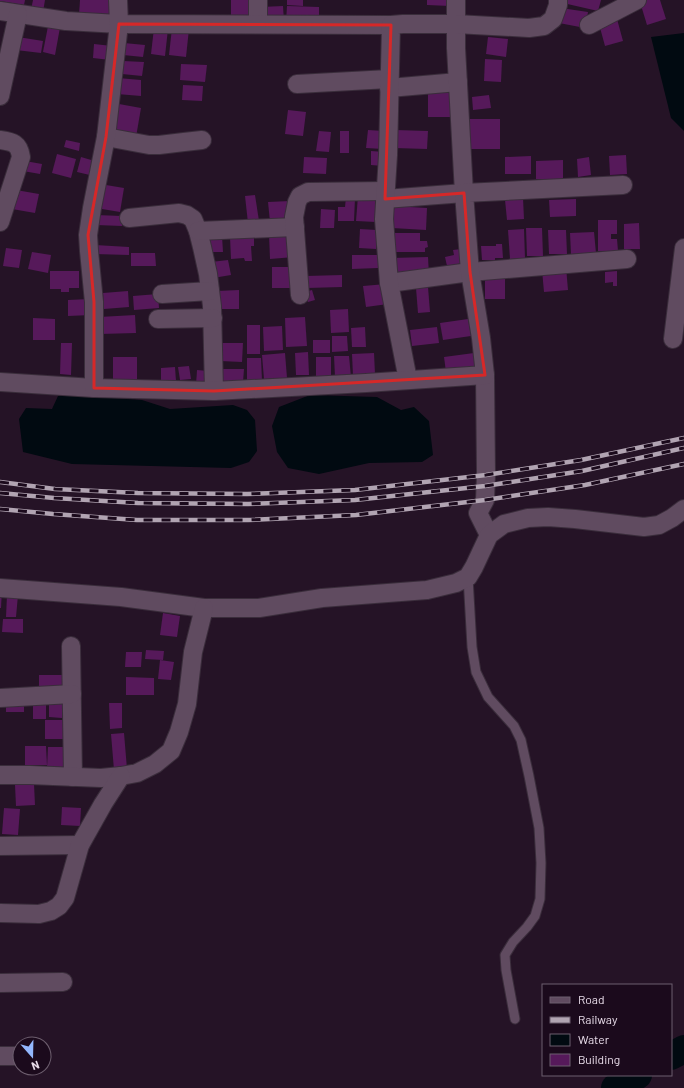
<svg xmlns="http://www.w3.org/2000/svg" width="684" height="1088" font-family="Barlow,sans-serif">
<rect width="100%" height="100%" fill="#251326"/>
<!-- water -->
<g fill="#010a11">
<path d="M684,33V131L671,118L651,37Z"/>
<path d="M65,395L142,400L170,409L233,405L247,410L255,420L257,451L249,462L231,468L72,464L23,452L19,419L26,408L52,409L58,396Z"/>
<path d="M310,395L377,397L401,410L414,407L429,421L433,455L422,462L369,463L319,474L288,468L277,452L272,426L279,407Z"/>
</g>
<g fill="none" stroke-linecap="round" stroke-linejoin="round">
<!-- river -->
<g stroke="#010a11" stroke-width="28">
<path d="M671,1056L684,1049"/>
<path d="M615,1088L638,1075"/>
</g>
</g>
<!-- building -->
<g fill="#56195a">
<path d="M0,0H25L24,5L0,1Z"/>
<path d="M33,0H45L43,12L31,10Z"/>
<path d="M80,0H116L115,17L79,15Z"/>
<rect x="231" y="0" width="25" height="17"/>
<path d="M287,0H303V6L287,5Z"/>
<path d="M427,0H450V6L427,5Z"/>
<path d="M564,0H601L598,11L563,3Z"/>
<path d="M646,0H660L666,19L647,25L640,2Z"/>
<path d="M283,6L284,21H261V7Z"/>
<path d="M287,6L319,7V22H286Z"/>
<path d="M561,8L588,12L585,28L559,23Z"/>
<path d="M617,19L623,41L605,46L599,24Z"/>
<path d="M49,21L61,22L55,55L43,52Z"/>
<path d="M154,28L168,29L165,56L151,54Z"/>
<path d="M172,28L189,29L186,57L169,55Z"/>
<path d="M18,37L43,41L41,53L16,50Z"/>
<path d="M488,37L508,39L506,57L486,54Z"/>
<path d="M124,43L145,45L143,57L123,55Z"/>
<path d="M94,44L112,46L110,60L93,58Z"/>
<path d="M485,59L502,60L501,82L484,81Z"/>
<path d="M123,61L144,62L142,76L122,74Z"/>
<path d="M181,64L207,65L205,82L180,80Z"/>
<path d="M118,78L141,80V96L117,94Z"/>
<path d="M183,85L203,86L202,101L182,100Z"/>
<path d="M428,92L453,93V117H428Z"/>
<path d="M489,95L491,108L473,110L472,97Z"/>
<path d="M119,104L141,108L136,137L114,134Z"/>
<path d="M288,110L306,112L303,136L285,134Z"/>
<rect x="464" y="119" width="36" height="30"/>
<path d="M368,130L384,131L383,149L366,148Z"/>
<path d="M395,130L428,131L427,149L394,148Z"/>
<path d="M319,131L331,132L329,152L316,151Z"/>
<rect x="340" y="131" width="9" height="22"/>
<path d="M66,140L80,143L79,151L64,147Z"/>
<path d="M371,151L384,152L383,166L371,165Z"/>
<path d="M57,154L76,159L71,178L52,173Z"/>
<path d="M626,155L627,174L610,175L609,156Z"/>
<path d="M531,156V174H505V157Z"/>
<path d="M81,157L98,162L94,176L77,172Z"/>
<path d="M304,157L327,158L326,174L303,173Z"/>
<path d="M589,157L591,175L578,177L577,159Z"/>
<path d="M563,160V179H536V161Z"/>
<path d="M25,161L42,164L40,174L23,171Z"/>
<path d="M100,184L124,188L120,212L96,208Z"/>
<path d="M16,190L39,194L35,213L12,209Z"/>
<path d="M255,195L259,221L248,223L245,196Z"/>
<path d="M358,196L378,198L376,222L356,221Z"/>
<path d="M346,197L355,198L354,221H338V207H345Z"/>
<path d="M523,198L524,219L507,220L505,200Z"/>
<path d="M576,199V216L550,217L549,200Z"/>
<path d="M290,201L291,220L270,222L268,202Z"/>
<path d="M393,206L427,208L426,230L392,228Z"/>
<path d="M321,209L335,210L334,228H320Z"/>
<path d="M96,215L122,216V226L96,225Z"/>
<path d="M598,220H617V234H611V239H617L618,251H598Z"/>
<path d="M639,223L640,249H624V224Z"/>
<path d="M526,228H542L543,256H527Z"/>
<path d="M360,229L377,230L376,249L359,248Z"/>
<path d="M524,229L525,258L510,259L508,230Z"/>
<path d="M548,230H566L567,254H549Z"/>
<path d="M594,232L596,253L571,254L570,233Z"/>
<path d="M293,233L294,257L270,259L269,234Z"/>
<path d="M393,233H420V241H427L428,247L425,248V252H393Z"/>
<path d="M208,236H222L223,252H209Z"/>
<path d="M254,236V246H251L252,261H245L244,258L231,259L230,237Z"/>
<path d="M496,244H502L503,258H495V260H482L481,246H496Z"/>
<path d="M95,245L129,247V255L94,254Z"/>
<path d="M6,248L22,250L19,268L3,266Z"/>
<path d="M461,249L463,263L447,266L445,257L454,255L453,250Z"/>
<path d="M32,252L51,255L48,273L28,269Z"/>
<path d="M131,253H155L156,266H131Z"/>
<path d="M352,255H378V268L352,269Z"/>
<path d="M428,257L429,275L391,276V258Z"/>
<path d="M228,260L231,275L213,278L211,262Z"/>
<rect x="272" y="267" width="19" height="21"/>
<path d="M566,267L568,290L544,292L542,270Z"/>
<path d="M50,271H79V288H69V292H61V289H50Z"/>
<path d="M617,271V286H613V282L605,283V272Z"/>
<path d="M342,275V287L307,288L306,276Z"/>
<path d="M505,276V299H485V277Z"/>
<path d="M386,284L388,304L366,307L363,286Z"/>
<path d="M428,287L430,312L418,313L416,288Z"/>
<path d="M239,290V309H217V291Z"/>
<path d="M312,290L315,300L308,302L305,292Z"/>
<path d="M128,291L129,307L104,309L103,293Z"/>
<path d="M158,294L159,308L134,310L133,296Z"/>
<path d="M90,299L91,315L68,316V300Z"/>
<path d="M348,309L349,332L331,333L330,310Z"/>
<path d="M135,315L136,333L100,334L99,317Z"/>
<path d="M305,317L307,346L286,347L285,318Z"/>
<path d="M33,318L55,319V340H33Z"/>
<path d="M468,319L471,336L443,340L440,323Z"/>
<rect x="247" y="325" width="13" height="29"/>
<path d="M282,326L283,350L264,351L263,327Z"/>
<path d="M365,327L366,347H352L351,328Z"/>
<path d="M437,327L439,343L412,346L410,330Z"/>
<path d="M332,336H347L348,351L332,352Z"/>
<rect x="313" y="340" width="17" height="13"/>
<path d="M61,343H72L71,375L60,374Z"/>
<path d="M220,343H243L242,362L220,361Z"/>
<path d="M308,352L309,375H296L295,353Z"/>
<path d="M285,353L287,378L264,379L262,355Z"/>
<path d="M374,353L375,374L353,376L352,354Z"/>
<path d="M474,353L476,368L446,372L444,357Z"/>
<path d="M334,356H349L351,377H335Z"/>
<rect x="113" y="357" width="24" height="23"/>
<rect x="316" y="357" width="15" height="22"/>
<path d="M247,358H261L262,381H247Z"/>
<path d="M189,366L191,379L180,380L178,367Z"/>
<path d="M175,367L176,381L161,382V368Z"/>
<path d="M217,369H244L243,382H217Z"/>
<path d="M197,370L208,371L207,386L196,385Z"/>
<path d="M0,589H2L1,608H0Z"/>
<path d="M7,595H18L16,617H6Z"/>
<path d="M163,613L180,616L177,637L160,635Z"/>
<path d="M3,619H23V633L2,632Z"/>
<path d="M146,650L164,651L163,660L145,659Z"/>
<path d="M126,652H142L141,667H125Z"/>
<path d="M160,660L174,662L171,680L158,679Z"/>
<path d="M39,675H62V688L39,689Z"/>
<path d="M126,677L154,678V695H126Z"/>
<path d="M49,696H62V718L49,717Z"/>
<rect x="33" y="697" width="13" height="22"/>
<path d="M24,700V712H6V701Z"/>
<path d="M109,703H122V728L110,729Z"/>
<rect x="45" y="720" width="24" height="19"/>
<path d="M124,733L127,769L114,770L111,734Z"/>
<path d="M25,746H46L47,765H25Z"/>
<path d="M48,747H70L69,768H47Z"/>
<path d="M34,784L35,805L16,806L15,785Z"/>
<path d="M62,807L81,808L80,826L61,825Z"/>
<path d="M4,808L20,809L18,835L2,834Z"/>
</g>
<g fill="none" stroke-linecap="round" stroke-linejoin="round">
<!-- lane casing -->
<g stroke="#3a2d3b" stroke-width="11">
<path id="lane" d="M468,577L472,647L476,672L488,697L514,726L521,740L529,776L539,828L541,863L540,899L535,916L527,927L513,942L505,955L506,970L515,1019"/>
</g>
<!-- street casing -->
<g stroke="#3a2d3b" stroke-width="20">
<g id="street">
<path d="M258,0V24"/>
<path d="M0,11L66,21L119,24L391,25"/>
<path d="M589,25L637,0"/>
<path d="M297,84L389,79"/>
<path d="M389,88L458,82"/>
<path d="M0,96L18,14"/>
<path d="M106,137L149,145H159L184,142L202,140"/>
<path d="M0,140C13,142 19,143 21,157L0,222"/>
<path d="M385,199L464,193L456,48V0"/>
<path d="M129,218L179,213L187,215L193,219L198,231L202,247L208,274L212,306L214,391"/>
<path d="M198,231L295,227"/>
<path d="M389,283L470,272L627,259"/>
<path d="M162,294L210,291"/>
<path d="M300,295L294,217L297,202L300,196L308,192L385,191"/>
<path d="M158,319L213,318"/>
<path d="M673,339L684,248"/>
<path d="M485,375L486,475L485,500L478,513L489,535"/>
<path d="M408,380L389,283L384,219L388,155L391,25L403,24H456L529,28L544,26L553,19L558,5V0"/>
<path d="M0,382L94,388L214,391L366,383L485,375L481,338L470,272L464,193L623,185"/>
<path d="M94,388V302L89,251L88,235L92,208L106,137L119,24L118,0"/>
<path d="M0,588L121,597L204,608H259L322,598L427,590L456,583L468,577L474,567L489,535L504,524L528,518L548,517L575,519L644,527L659,525L672,518L684,509"/>
<path d="M71,646L73,777"/>
<path d="M0,698L72,694"/>
<path d="M0,775H30L101,778L121,776L137,773L155,764L171,751L179,732L187,704L193,652L204,608"/>
<path d="M0,846L80,845"/>
<path d="M0,913L39,914L51,911L59,906L65,898L80,845L103,804L121,776"/>
<path d="M0,983L63,982"/>
<path d="M0,1056H20"/>
</g>
</g>
<!-- lane -->
<use href="#lane" stroke="#604b60" stroke-width="9"/>
<!-- street -->
<use href="#street" stroke="#604b60" stroke-width="18"/>
<!-- rail casing -->
<g stroke="#b1a4b2" stroke-width="4.5">
<g id="rail">
<path d="M0,482L55,489L138,493L247,494L355,490L486,475L581,460L684,438"/>
<path d="M0,493L54,498L138,503L248,504L355,500L485,486L582,471L684,448"/>
<path d="M0,509L53,514L137,520H248L356,515L485,500L585,485L684,464"/>
</g>
</g>
<!-- rail -->
<use href="#rail" stroke="#1b0a1c" stroke-width="3" stroke-dasharray="9" stroke-linecap="butt"/>
</g>
<!-- marked area -->
<path fill="none" stroke="#d62828" stroke-width="3" stroke-linejoin="round" d="M119,24L391,25L385,199L464,193L470,272L485,375L214,391L94,388V302L88,235L106,137Z"/>
<!-- legend -->
<rect x="542" y="984" width="130" height="92" fill="#1b0a1c" stroke="#6d5e6e"/>
<rect x="550" y="997" width="20" height="6" fill="#604b60" stroke="#6d5e6e"/>
<text x="578" y="1004" font-size="12" fill="#e8dce9">Road</text>
<rect x="550" y="1017" width="20" height="6" fill="#b1a4b2" stroke="#6d5e6e"/>
<text x="578" y="1024" font-size="12" fill="#e8dce9">Railway</text>
<rect x="550" y="1034" width="20" height="12" fill="#010a11" stroke="#6d5e6e"/>
<text x="578" y="1044" font-size="12" fill="#e8dce9">Water</text>
<rect x="550" y="1054" width="20" height="12" fill="#56195a" stroke="#6d5e6e"/>
<text x="578" y="1064" font-size="12" fill="#e8dce9">Building</text>
<!-- north arrow -->
<g transform="translate(32 1056) rotate(160)"><circle r="19" fill="#1b0a1c" stroke="#6d5e6e"/>
<path d="M0-3L7 15L0 10L-7 15Z" fill="#93b7fd"/>
<text y="-6" font-size="11" font-weight="bold" text-anchor="middle" fill="#e8dce9">N</text>
</g>
</svg>
